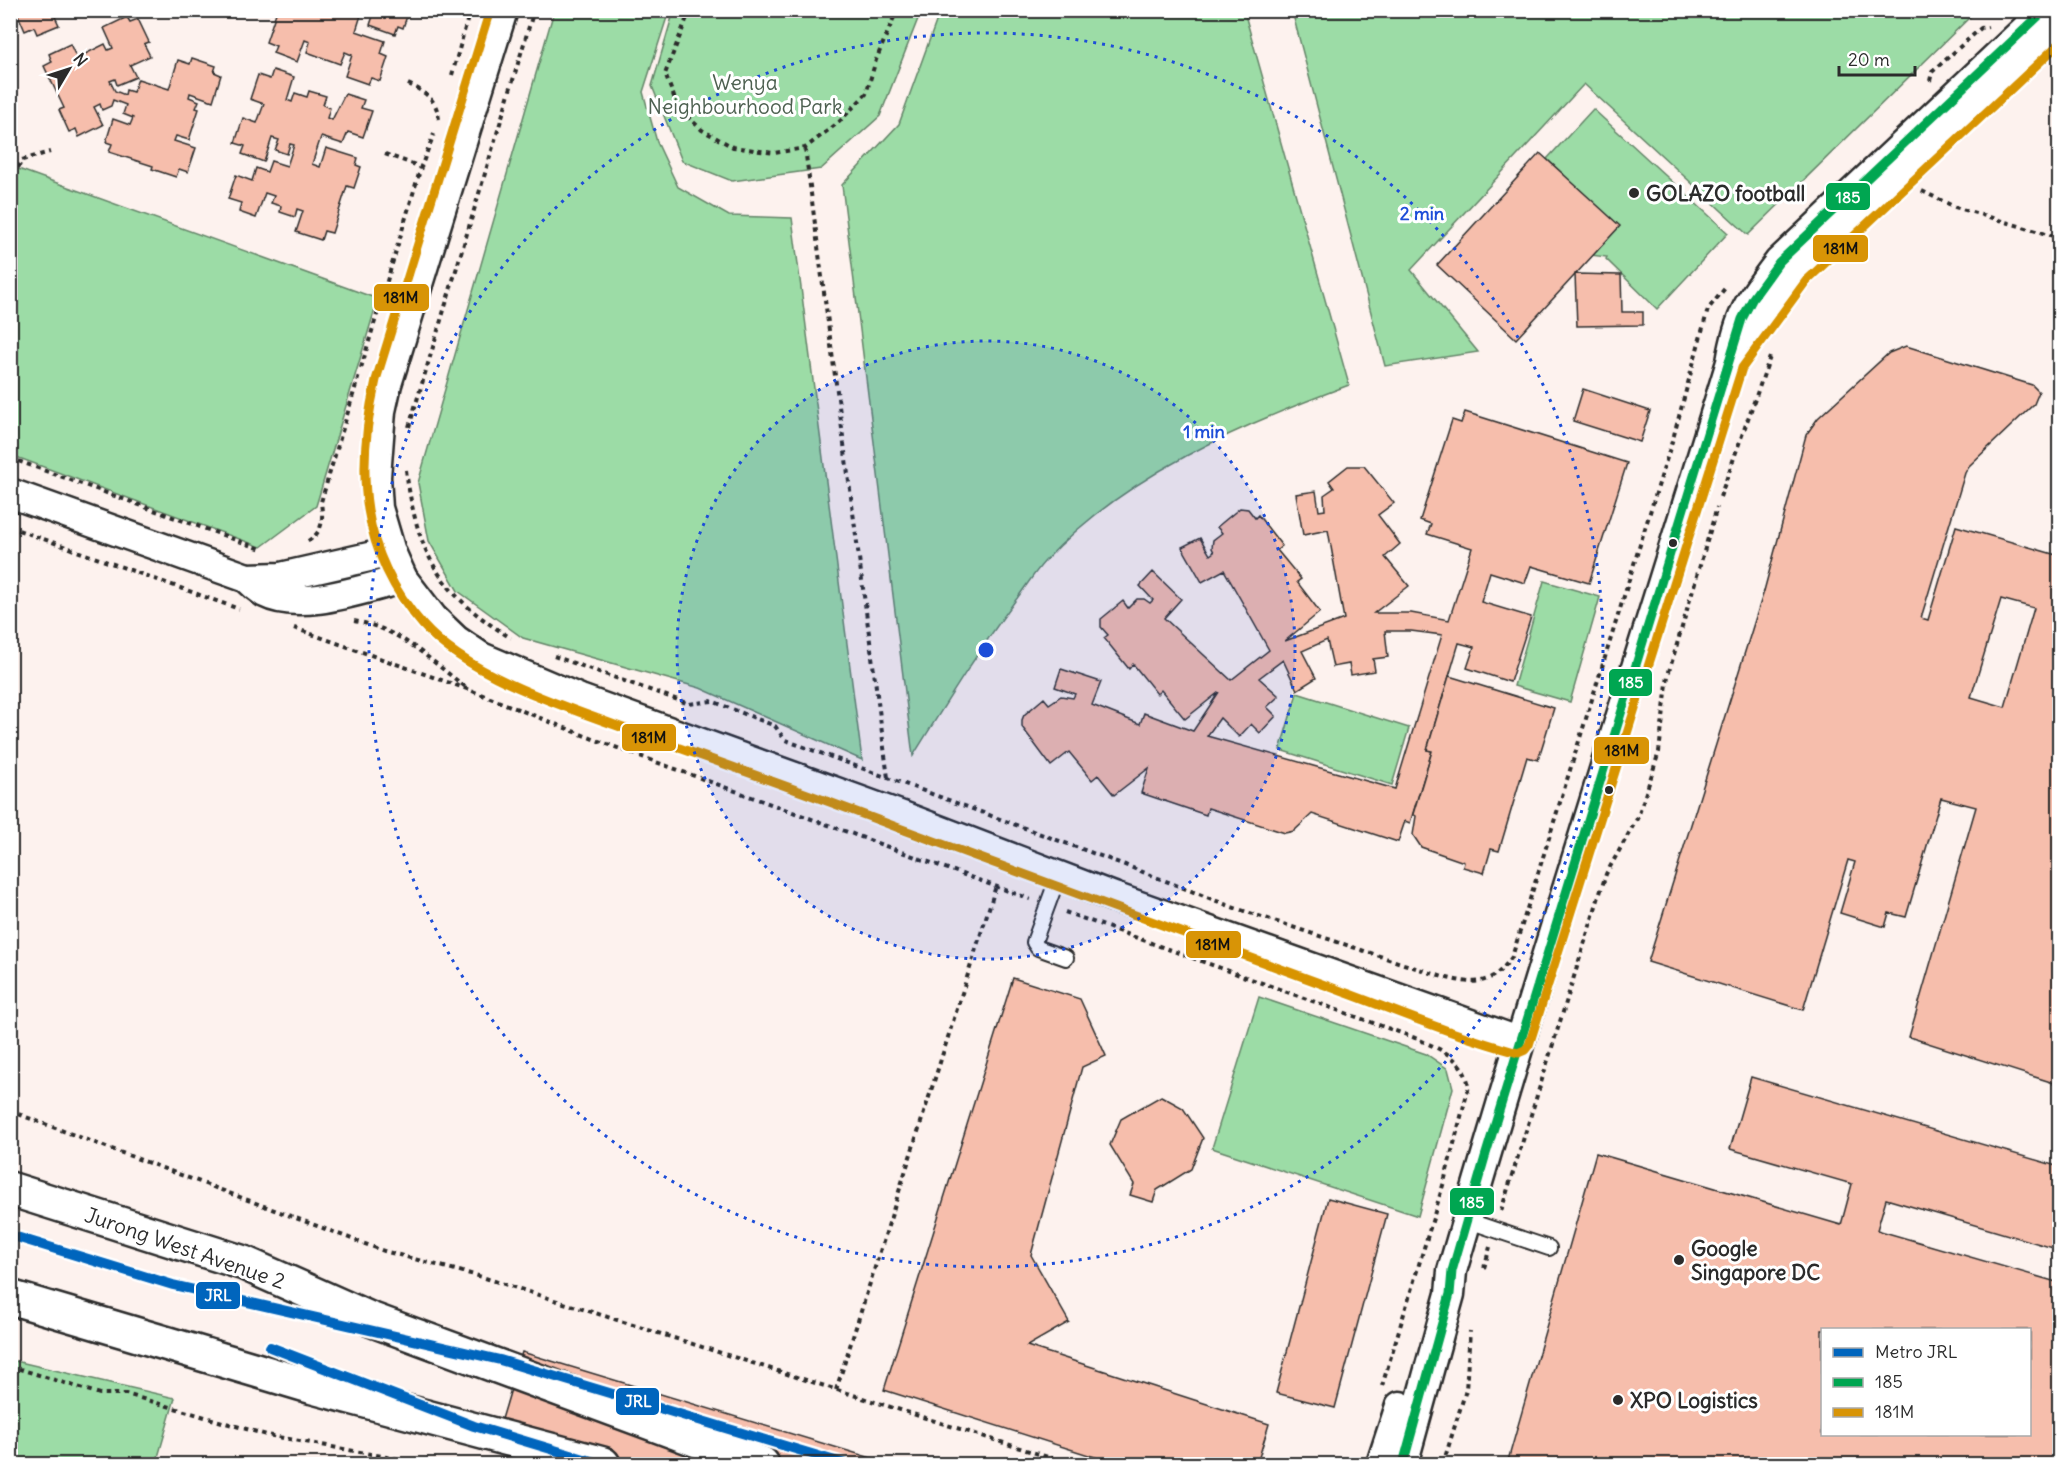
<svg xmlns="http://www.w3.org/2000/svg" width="2070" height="1475" font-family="Delius,sans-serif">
<rect width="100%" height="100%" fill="#fdf2ee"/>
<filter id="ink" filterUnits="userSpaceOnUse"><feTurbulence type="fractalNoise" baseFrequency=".0167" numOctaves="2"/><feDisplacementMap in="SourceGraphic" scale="12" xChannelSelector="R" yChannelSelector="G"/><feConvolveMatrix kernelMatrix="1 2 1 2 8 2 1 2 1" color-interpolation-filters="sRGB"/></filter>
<g filter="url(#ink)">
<!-- green -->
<g fill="#9cdca6" stroke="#648468" stroke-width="1.5">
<path d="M674,10H921V11L880,116L821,169L732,181L682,161L652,86Z"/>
<path d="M554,11H669L643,92L657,142L678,187L729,216L792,218L862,760L700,688L523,638L458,591L429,541L418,483Z"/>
<path d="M940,11H1244L1349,385C1241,425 1125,475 1045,561C1034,573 1025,588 1015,601C978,651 946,703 913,756L842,185L899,124Z"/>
<path d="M1292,11V10L1976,11L1748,235L1584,84L1411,270L1478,352L1385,366Z"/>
<path d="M1593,109L1728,233L1657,309L1606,259L1607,257L1583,254L1555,180L1561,172L1547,159Z"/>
<path d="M10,166L378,299L316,506L261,547L11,455Z"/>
<path d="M1544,581L1600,597L1570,702L1514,686Z"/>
<path d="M1297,693L1409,728L1392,785L1280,750Z"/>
<path d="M1259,997L1426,1054L1448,1069L1453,1088L1418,1216L1212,1148Z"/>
<path d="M11,1360L175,1398L156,1464H11Z"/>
</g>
<!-- building -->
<g fill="#f6beac" stroke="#2b2b2b" stroke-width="1.5" fill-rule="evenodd">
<path d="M16,10H52L59,25L37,34L34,27L25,31Z"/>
<path d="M277,10H369L367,14L362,12L356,31L385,41L381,54L388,57L380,81L371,78L368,84L345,76L352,55L345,52L340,64L307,52L310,42L305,40L297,62L273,53L276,46L266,42Z"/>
<path d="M375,10H409L403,28L398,26L395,34L370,25Z"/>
<path d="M127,17L130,22L138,19L149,42L144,44L150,56L130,65L136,77L117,85L115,79L110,81L115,91L125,95L126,90L133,92L138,79L169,89L178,60L190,64L192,58L216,66L214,72L221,75L213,101L190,93L189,97L199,101L196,108L199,109L189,140L176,136L174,141L196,148L188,172L179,169L176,177L152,169L153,166L109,152L112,144L106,142L113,119L130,125L133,118L123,114L126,105L113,100L111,106L102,110L100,104L94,107L103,125L79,137L76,129L69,132L59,110L64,108L44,66L52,62L49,54L70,44L79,63L84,61L81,56L105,44L108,50L113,48L104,28Z"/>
<path d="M273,70L294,77L287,100L292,102L295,93L307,97L309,91L326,96L323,105L330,108L327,118L332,120L345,94L364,100L361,108L372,111L363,137L348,132L343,144L321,137L312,164L320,167L326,148L358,158L356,165L361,167L354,188L347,186L332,233L324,231L321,240L296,232L303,211L297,209L295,217L280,212L281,206L271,203L274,196L265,193L256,218L239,212L241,203L228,199L236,175L252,181L256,168L267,172L271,161L287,166L294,145L290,144L287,154L275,150L279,140L272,138L264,162L242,154L245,146L235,143L243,118L257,123L264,104L250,99L258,75L270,79Z"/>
<path d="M1540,153L1620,226L1516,339L1437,265Z"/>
<path d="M1575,274L1621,275L1622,312H1643V325L1577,326Z"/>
<path d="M1906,346L2032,385L2039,392L2034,404L1969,466L1965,473L1921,618L1928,620L1956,526L2060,556V1085L1909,1037L1976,807L1941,798L1906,917L1889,913L1885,927L1840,913L1855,862L1848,860L1803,1010L1648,962L1764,591L1806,435L1818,418L1889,353ZM2001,599L2034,608L2005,707L1971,697Z"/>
<path d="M1583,389L1650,411L1640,442L1573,421Z"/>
<path d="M1465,412L1627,463L1589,583L1531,566L1525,583L1490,572L1481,602L1531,617L1510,682L1467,668L1474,647L1459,643L1427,750L1432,751L1410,823L1405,821L1398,842L1312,814L1294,831L1285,833L1208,808L1206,815L1141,793L1149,768L1114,795L1098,775L1092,780L1069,752L1051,766L1022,727V720L1024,715L1044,698L1049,704L1061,696L1073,698L1075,694L1055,687L1061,669L1101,682L1092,705L1140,724L1144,713L1193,731L1219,692L1185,719L1161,690L1157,694L1133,664L1129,669L1104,638L1108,635L1101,627V619L1123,601L1128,608L1137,599H1144L1150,603L1153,600L1140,586L1153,572L1181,599L1164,618L1231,680L1269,650L1224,570L1202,582L1182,547L1200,538L1210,555L1214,552L1212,548L1213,540L1222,533L1217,527L1240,508L1248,509L1255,518L1258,515L1282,546L1277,550L1301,579L1297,582L1320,612L1285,641L1344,619L1328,530L1303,535L1296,494L1316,491L1319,511L1325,510L1324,495L1334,488L1329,481L1348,466H1364L1394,503L1378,515L1400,544L1385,557L1409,586L1374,613H1411L1449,620L1472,548L1427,534L1431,524L1420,520L1452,420L1461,423ZM1385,631H1411L1442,635L1395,789L1207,736L1220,718L1239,737L1251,724L1260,733L1276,716L1267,707L1279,696L1259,678L1283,660L1297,690L1316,678L1302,651L1327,640L1333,667L1349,664L1351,675L1375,671L1373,659L1388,657Z"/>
<path d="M1449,676L1554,708L1538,760L1527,757L1499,851L1491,849L1484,873L1463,867L1464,862L1421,847L1413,835L1416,816L1413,814L1432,751L1427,750Z"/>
<path d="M1013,978L1080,999L1106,1056L1082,1067L1031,1255L1069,1322L1027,1346L1269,1424L1257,1464H1117L884,1390Z"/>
<path d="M1751,1077L2060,1167V1250L1886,1199L1877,1230L2060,1283V1464H1507L1596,1153L1841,1225L1852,1184L1730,1149ZM1822,1330H2030V1434H1822Z"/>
<path d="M1161,1096L1183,1108L1203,1138L1191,1169L1157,1190L1153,1202L1130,1195L1134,1184L1110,1145L1121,1119Z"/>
<path d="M1328,1198L1387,1214L1335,1408L1276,1393Z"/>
<path d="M522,1352L891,1464H553L494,1446Z"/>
</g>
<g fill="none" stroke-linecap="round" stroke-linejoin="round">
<!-- lane casing -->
<g stroke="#2b2b2b" stroke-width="18">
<g id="lane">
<path d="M1059,874L1034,942L1038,948L1066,958"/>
<path d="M1466,1220L1549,1248"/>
</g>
</g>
<!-- street casing -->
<g stroke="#2b2b2b" stroke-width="33">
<g id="street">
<path d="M503,10L387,384L381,411L376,477L378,508L391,552L403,579L433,618L456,640L481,657L580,699L905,817L1114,897L1518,1041"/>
<path d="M1752,335L1797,273L2060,26"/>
<path d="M10,493L247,578C252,583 259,589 265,593C302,612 364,588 403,579"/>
<path d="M247,578L281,577L391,552"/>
<path d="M1381,1464L1400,1406"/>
<path d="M1403,1464L1450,1294L1452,1271C1540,967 1638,665 1731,362C1739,314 1750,300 1779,262L2046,10"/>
</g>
</g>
<!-- secondary casing -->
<g stroke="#2b2b2b" stroke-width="38">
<g id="secondary">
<path d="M10,1189L244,1263L370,1319L762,1464"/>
<path d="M10,1297L313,1387L603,1464"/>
</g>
</g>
<!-- path -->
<g stroke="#2b2b2b" stroke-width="4" stroke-dasharray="4.5 4.5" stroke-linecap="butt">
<path d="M690,10L665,74L678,107L687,116L702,130L733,147L774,153L805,148L839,122L866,94L876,60L897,10"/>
<path d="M452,75L470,10"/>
<path d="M1930,81L1932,72L1981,28L1988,27"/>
<path d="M408,84C425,92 437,99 439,120"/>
<path d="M805,148L888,778"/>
<path d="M385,154L421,167"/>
<path d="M10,184L22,160L50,152"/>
<path d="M1922,191L1955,207L2060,238"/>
<path d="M361,368L421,167L434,134"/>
<path d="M409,427L534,10"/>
<path d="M10,458L261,549"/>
<path d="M406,470C417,553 439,594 511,638"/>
<path d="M1720,497L1770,357"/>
<path d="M10,527L239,609"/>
<path d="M308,541C324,531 323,519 321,502L359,375"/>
<path d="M354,621C402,629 429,660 467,688"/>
<path d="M294,628L470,690L588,737L1030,899"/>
<path d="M554,656L689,704L712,701L775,726L785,740L1125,865L1232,907L1443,977C1475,985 1491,986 1512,957L1674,435L1708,309L1726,287"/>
<path d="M1065,912L1415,1038C1440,1049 1463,1057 1469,1086L1444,1182L1382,1386"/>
<path d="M10,1111L384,1251L482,1277L1070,1464"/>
<path d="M1501,1211L1606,874L1638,817L1659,752L1668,675L1717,507"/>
<path d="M1484,1268L1490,1247"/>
<path d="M10,1366L100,1394H126L267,1435L425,1464"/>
<path d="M836,1390L996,886"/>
<path d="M1443,1464L1466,1390L1470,1331"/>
</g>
<!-- lane -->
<use href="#lane" stroke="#fff" stroke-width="14"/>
<!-- street -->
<use href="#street" stroke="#fff" stroke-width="28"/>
<!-- secondary -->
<use href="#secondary" stroke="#fff" stroke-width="33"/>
<!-- bus-1 casing -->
<g stroke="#fff" stroke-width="14">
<path id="bus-1" d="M1403,1464L1450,1294L1452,1271L1485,1157L1742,319L1753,298L1779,262L2045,10"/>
</g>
<!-- bus-2 casing -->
<g stroke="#fff" stroke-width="14">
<path id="bus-2" d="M490,10L376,380C355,471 360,553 423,625C472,681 585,713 654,739C736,768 818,797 899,828C1044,881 1188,936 1333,988C1394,1010 1455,1036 1518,1053L1525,1050L1529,1045L1742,368L1806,281L2060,43"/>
</g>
<!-- bus-1 -->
<use href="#bus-1" stroke="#00a651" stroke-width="9"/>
<!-- bus-2 -->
<use href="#bus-2" stroke="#d89406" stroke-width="9"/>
<!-- metro-1 casing -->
<g stroke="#fff" stroke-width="15">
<g id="metro-1">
<path d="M10,1235L173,1285L500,1360L845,1464"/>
<path d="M270,1347L474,1426L601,1464"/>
</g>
</g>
<!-- metro-1 -->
<use href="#metro-1" stroke="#0065bd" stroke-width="10"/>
</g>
</g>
<!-- distance rings -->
<circle cx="986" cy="650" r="309" fill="#1d4ed8" fill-opacity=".12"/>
<g fill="none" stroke="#1d4ed8" stroke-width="3" stroke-dasharray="3 6">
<circle cx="986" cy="650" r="309"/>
<circle cx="986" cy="650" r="617"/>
</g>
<!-- markers -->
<g fill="#2b2b2b" stroke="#fff" stroke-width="2">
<circle cx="1634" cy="193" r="6"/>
<circle cx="1673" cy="543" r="5"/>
<circle cx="1609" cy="790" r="5"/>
<circle cx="1679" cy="1260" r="6"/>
<circle cx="1618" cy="1400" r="6"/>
</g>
<g text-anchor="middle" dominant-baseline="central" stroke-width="6" stroke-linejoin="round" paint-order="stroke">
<!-- park labels -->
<g font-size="21" fill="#4d6050" stroke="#fff">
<text x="745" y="82">Wenya<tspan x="745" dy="24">Neighbourhood Park</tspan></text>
</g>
<!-- poi labels -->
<g font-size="21" font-weight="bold" fill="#2b2b2b" stroke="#fff" text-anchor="start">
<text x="1646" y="193">GOLAZO football</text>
<text x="1691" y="1248">Google<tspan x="1691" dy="24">Singapore DC</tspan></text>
<text x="1630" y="1400">XPO Logistics</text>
</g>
<!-- street labels -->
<g font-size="21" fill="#2b2b2b" stroke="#fff">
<text transform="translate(185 1248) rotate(19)">Jurong West Avenue 2</text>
</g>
</g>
<circle cx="986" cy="650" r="9" fill="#1d4ed8" stroke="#fff" stroke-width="3"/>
<g font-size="18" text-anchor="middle" font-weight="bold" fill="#1d4ed8" stroke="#fff" stroke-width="6" stroke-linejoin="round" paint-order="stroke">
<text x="1422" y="220">2 min</text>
<text x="1204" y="438">1 min</text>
</g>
<g stroke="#fff" stroke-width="2">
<rect x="1825" y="182" width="46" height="29" rx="6" fill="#00a651"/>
<rect x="1812" y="234" width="57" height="29" rx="6" fill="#d89406"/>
<rect x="373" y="283" width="57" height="29" rx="6" fill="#d89406"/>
<rect x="1608" y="668" width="45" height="29" rx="6" fill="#00a651"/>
<rect x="621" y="723" width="56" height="29" rx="6" fill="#d89406"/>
<rect x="1593" y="736" width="57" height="29" rx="6" fill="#d89406"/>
<rect x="1185" y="930" width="57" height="29" rx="6" fill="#d89406"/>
<rect x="1449" y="1187" width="46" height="29" rx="6" fill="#00a651"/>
<rect x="195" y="1281" width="46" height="29" rx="6" fill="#0065bd"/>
<rect x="615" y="1387" width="45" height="29" rx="6" fill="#0065bd"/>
</g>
<g font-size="16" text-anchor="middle" font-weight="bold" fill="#fff">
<text x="1848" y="203">185</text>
<text x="1631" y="688">185</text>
<text x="1472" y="1208">185</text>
<text x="218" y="1301">JRL</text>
<text x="638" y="1407">JRL</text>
</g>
<g font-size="16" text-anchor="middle" font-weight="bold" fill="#111">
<text x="1841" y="254">181M</text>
<text x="401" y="303">181M</text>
<text x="649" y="743">181M</text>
<text x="1622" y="756">181M</text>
<text x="1213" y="950">181M</text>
</g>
<!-- margin -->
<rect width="2070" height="1475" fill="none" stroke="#fff" stroke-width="36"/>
<rect x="18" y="18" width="2034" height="1439" fill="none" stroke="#2b2b2b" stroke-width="2" filter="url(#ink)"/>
<!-- legend -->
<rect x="1821" y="1328" width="210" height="108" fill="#ffffff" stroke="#aaaaaa" stroke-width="1.5"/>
<rect x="1833" y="1348" width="30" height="9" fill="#0065bd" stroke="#aaaaaa" stroke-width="1.5"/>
<text x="1875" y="1358" font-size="18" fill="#2b2b2b">Metro JRL</text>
<rect x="1833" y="1378" width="30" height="9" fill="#00a651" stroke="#aaaaaa" stroke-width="1.5"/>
<text x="1875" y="1388" font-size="18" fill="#2b2b2b">185</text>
<rect x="1833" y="1408" width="30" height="9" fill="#d89406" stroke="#aaaaaa" stroke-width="1.5"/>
<text x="1875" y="1418" font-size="18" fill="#2b2b2b">181M</text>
<!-- north arrow -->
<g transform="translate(69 69) rotate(51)" stroke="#ffffff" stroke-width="4.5" paint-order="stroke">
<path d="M0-4.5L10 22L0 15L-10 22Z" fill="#2b2b2b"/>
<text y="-9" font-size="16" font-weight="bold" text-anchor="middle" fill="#2b2b2b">N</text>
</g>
<!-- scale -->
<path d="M1839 66v9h76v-9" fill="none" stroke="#2b2b2b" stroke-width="3"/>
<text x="1848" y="66" font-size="18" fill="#2b2b2b" stroke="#ffffff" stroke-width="4.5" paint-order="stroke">20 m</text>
</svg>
